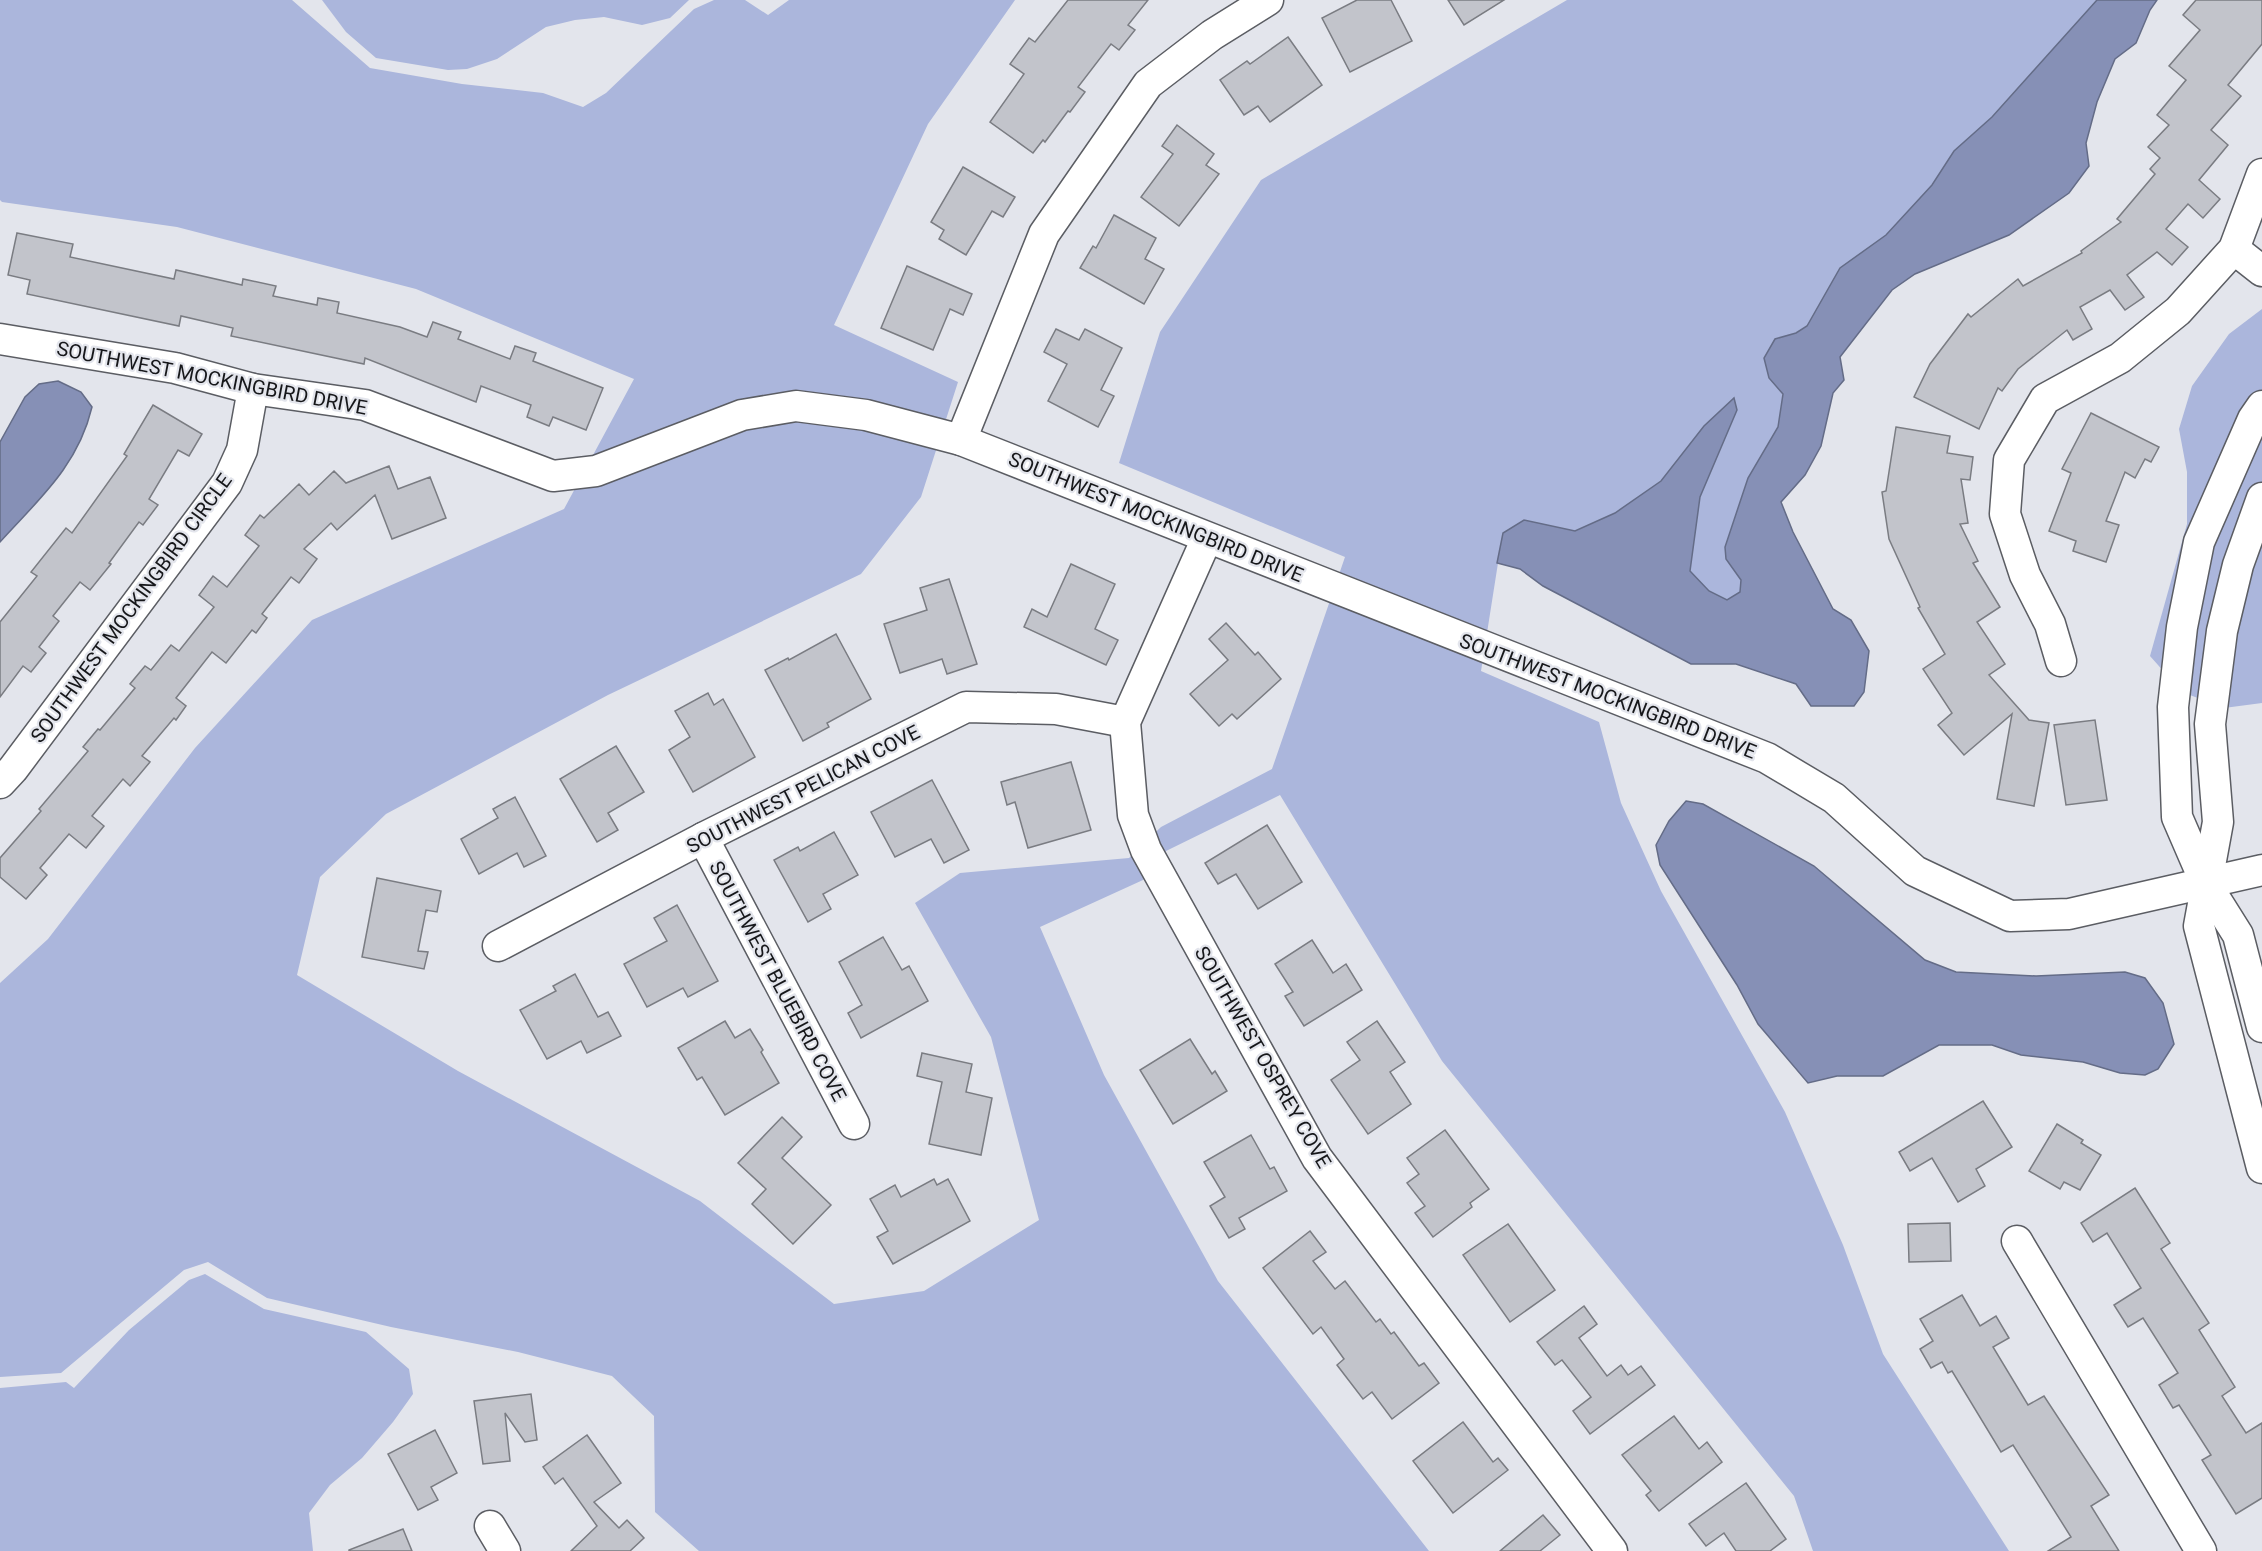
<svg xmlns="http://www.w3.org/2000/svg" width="2262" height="1551" font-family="Roboto,sans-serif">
<rect width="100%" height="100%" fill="#e3e5ec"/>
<!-- green -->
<g fill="#abb6dc">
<path d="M0,0H292L370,68L462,84L543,93L583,107L606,93L694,9L714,0H745L768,15L789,0H1015L928,124L834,325L958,382L921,497L861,574L608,695L386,814L320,877L297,975L458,1071L700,1201L834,1304L924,1291L1039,1220L991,1037L915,903L960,873L1129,858L1161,827L1272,769L1345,557L1119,463L1160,332L1261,180L1567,0H2157L2150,10L2136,43L2115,59L2097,102L2086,143L2089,166L2069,193L2009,235L1915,274L1892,290L1840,357L1844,380L1833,393L1821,446L1805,475L1781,503L1793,532L1833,609L1851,620L1869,651L1864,692L1854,706H1811L1796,684L1736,664H1691L1543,586L1520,569L1498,563L1481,671L1599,722L1621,803L1661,891L1785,1112L1843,1245L1883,1354L2009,1551H1813L1794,1496L1442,1061L1280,795L1166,851L1143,880L1040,927L1104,1075L1218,1281L1429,1551H699L655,1512L654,1416L612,1376L518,1352L391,1327L267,1298L208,1262L184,1270L61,1373L0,1377V983L48,939L195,748L312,620L564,509L634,379L416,289L177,227L2,202L0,200Z"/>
<path d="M322,0H689L670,18L642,25L604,17L575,20L546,27L497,59L467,69L448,70L376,58L346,32Z"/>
<path d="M2262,309V703L2224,708L2182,692L2150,656L2187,524V472L2179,429L2192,386L2229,334Z"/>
<path d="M205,1274L264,1309L366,1332L409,1369L413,1394L393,1422L362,1458L330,1485L309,1513L313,1551H0V1388L66,1382L74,1388L129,1330L189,1280Z"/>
</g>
<!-- water -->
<g fill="#8690b6" stroke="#646c87" stroke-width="1.5">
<path d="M2097,0H2157L2150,10L2136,43L2115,59L2097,102L2086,143L2089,166L2069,193L2009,235L1915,274L1892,290L1840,357L1844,380L1833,393L1821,446L1805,475L1781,502L1793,532L1833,609L1851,620L1869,651L1864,692L1854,706H1811L1796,684L1736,664H1691L1543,586L1520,569L1497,563L1503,533L1524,520L1575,531L1615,513L1661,481L1704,426L1734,398L1737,410L1700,497L1690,571L1709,591L1727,600L1740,592L1741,580L1726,559L1725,547L1748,478L1778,427L1783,394L1769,378L1764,358L1775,339L1796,333L1807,326L1840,268L1886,235L1932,185L1954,151L1992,117Z"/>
<path d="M58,381L81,392L92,407C78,466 39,499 0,542V442L25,397L39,384Z"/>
<path d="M1686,801L1703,804L1814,866L1925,960L1956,972L2036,976L2125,972L2145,978L2163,1003L2174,1044L2158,1069L2145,1075L2120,1073L2083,1062L2021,1055L1992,1045H1939L1883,1076H1837L1808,1083L1758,1024L1737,985L1660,865L1656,845L1669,821Z"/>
</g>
<!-- building -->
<g fill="#c2c4cb" stroke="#7a7c82" stroke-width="1.5">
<path d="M1068,0H1148L1128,25L1135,30L1119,50L1111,44L1078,87L1085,92L1070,112L1068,111L1045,142L1043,140L1033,153L990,122L1024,74L1010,64L1029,38L1035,42Z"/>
<path d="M1357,0H1391L1412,41L1350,72L1322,18Z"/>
<path d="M1448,0H1504L1464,25Z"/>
<path d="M2196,0H2262V44L2228,85L2241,96L2211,130L2228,145L2199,180L2220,199L2203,218L2188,204L2166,229L2188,247L2172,265L2157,252L2127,275L2144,297L2125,310L2110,290L2080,307L2092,329L2073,340L2067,330L2018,369L2002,391L1998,388L1979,429L1914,397L1930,364L1968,314L1971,317L2018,279L2023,286L2082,253L2081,251L2121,222L2117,219L2155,174L2150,169L2160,158L2148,147L2169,125L2157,115L2186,80L2169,66L2200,30L2183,15Z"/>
<path d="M1288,37L1322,85L1270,122L1258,106L1244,115L1220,80L1247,61L1250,64Z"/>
<path d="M1177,125L1214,154L1206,165L1219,174L1179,226L1141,197L1173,154L1162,146Z"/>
<path d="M963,167L1015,197L1003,217L992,211L966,255L939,239L944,230L931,222Z"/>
<path d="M1114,215L1156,238L1145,259L1164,269L1144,304L1080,268L1093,246L1096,248Z"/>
<path d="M17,233L73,244L70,257L174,279L176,270L242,285L243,279L276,286L273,296L317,305L318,298L339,302L337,313L400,327L427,337L433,322L461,332L458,339L510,359L515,346L536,353L533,361L603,388L586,430L553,417L549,426L527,417L531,405L481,386L476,402L365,358L364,364L231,336L233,328L181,316L179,326L27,294L30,280L8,275Z"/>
<path d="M907,266L972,294L963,315L950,309L933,350L881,328Z"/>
<path d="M1056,329L1079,340L1085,329L1122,348L1101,390L1114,396L1098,427L1048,401L1067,364L1044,352Z"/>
<path d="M153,405L202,434L189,456L178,450L149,499L158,505L143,525L139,522L109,563L111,564L90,590L80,582L53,616L59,621L39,647L46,653L31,672L23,666L0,697V622L37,576L31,572L66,528L72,533L127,456L124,454Z"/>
<path d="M2091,413L2159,447L2151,462L2145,459L2135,478L2125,472L2106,521L2119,525L2106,562L2073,551L2076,541L2049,531L2071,473L2062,469Z"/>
<path d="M1896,427L1950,436L1947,453L1973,457L1970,480L1961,479L1968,523L1960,524L1978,561L1973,563L2000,607L1977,622L2005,664L1989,675L2029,720L2049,723L2034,806L1997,799L2012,714L1964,755L1938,725L1952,713L1923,669L1945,654L1918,608L1920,607L1889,539L1882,492L1886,491Z"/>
<path d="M389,466L398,489L430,477L446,518L392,539L375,495L337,530L331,523L304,549L317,559L299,583L291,577L262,614L267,618L256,633L252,630L226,663L212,652L176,698L186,706L176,720L174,718L142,756L150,762L130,786L123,779L92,816L104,826L86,848L69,834L40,868L47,875L26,899L0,877V858L41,811L39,809L88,751L83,747L98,729L100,730L135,688L130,684L145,666L151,670L171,645L179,651L214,607L199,595L213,576L227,587L259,546L245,535L260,515L264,518L299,484L309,495L334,471L346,483Z"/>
<path d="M1071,564L1115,584L1095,629L1118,640L1106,665L1024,627L1032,609L1047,617Z"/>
<path d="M949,579L977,664L947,674L942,659L900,673L884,624L927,610L920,588Z"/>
<path d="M1226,623L1255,655L1258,652L1281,679L1237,719L1232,714L1219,726L1190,694L1228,660L1209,639Z"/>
<path d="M836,634L871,699L827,723L829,727L803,741L765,670L788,658L789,660Z"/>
<path d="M708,693L714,705L723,699L755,757L693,792L669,750L690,737L675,711Z"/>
<path d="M2095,720L2107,800L2066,805L2054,725Z"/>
<path d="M616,746L644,792L608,813L618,830L597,842L560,779Z"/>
<path d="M1071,762L1091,830L1028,848L1015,802L1007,805L1001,782Z"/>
<path d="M932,780L969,850L944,863L931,839L895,857L871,812Z"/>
<path d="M515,797L546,856L524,867L517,853L479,874L461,839L498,818L493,809Z"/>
<path d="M1267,825L1302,882L1258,909L1236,874L1218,884L1205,863Z"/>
<path d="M834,832L858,875L823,894L831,909L808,922L774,860L798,847L800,851Z"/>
<path d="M377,878L441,891L437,912L426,910L418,951L428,952L424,969L362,957Z"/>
<path d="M677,905L718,981L688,997L683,988L647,1007L624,964L667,941L654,918Z"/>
<path d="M883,937L902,970L909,966L928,1001L861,1038L848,1013L862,1005L839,962Z"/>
<path d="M1312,940L1333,973L1346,964L1362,990L1304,1026L1285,996L1293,992L1275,964Z"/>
<path d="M575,974L598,1017L608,1012L621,1036L587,1053L581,1041L547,1059L520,1010L556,991L553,986Z"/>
<path d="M725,1021L735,1038L750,1029L763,1050L761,1052L779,1083L725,1115L702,1077L697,1080L678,1048Z"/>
<path d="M1377,1021L1405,1062L1390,1072L1411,1104L1368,1134L1331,1080L1360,1060L1347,1042Z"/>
<path d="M1190,1039L1212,1074L1215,1071L1227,1091L1173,1124L1140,1070Z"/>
<path d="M922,1053L972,1064L966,1092L992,1098L981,1155L929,1144L942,1082L917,1076Z"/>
<path d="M1983,1101L2012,1147L1976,1169L1985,1186L1958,1202L1932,1158L1910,1171L1899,1152Z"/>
<path d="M782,1117L802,1137L782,1158L831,1205L793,1244L752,1204L766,1189L738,1163Z"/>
<path d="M2057,1124L2083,1140L2081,1143L2101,1155L2080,1190L2064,1182L2060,1189L2029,1171Z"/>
<path d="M1445,1130L1489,1189L1470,1203L1472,1207L1433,1237L1415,1213L1425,1206L1407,1183L1419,1174L1407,1158Z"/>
<path d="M1251,1135L1270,1169L1274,1167L1287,1191L1239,1218L1245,1229L1229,1238L1210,1206L1225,1197L1204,1162Z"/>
<path d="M934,1179L937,1185L948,1179L970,1221L893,1264L877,1237L888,1231L870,1199L895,1185L901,1197Z"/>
<path d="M2135,1188L2170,1243L2161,1249L2209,1323L2199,1330L2235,1387L2222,1396L2246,1433L2262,1423V1498L2236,1514L2202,1460L2211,1455L2179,1405L2173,1408L2159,1385L2178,1373L2143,1318L2128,1327L2114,1305L2141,1288L2107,1233L2093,1242L2081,1223Z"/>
<path d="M1950,1223L1951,1261L1909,1262L1908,1224Z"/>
<path d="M1508,1224L1555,1290L1510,1322L1463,1255Z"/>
<path d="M1310,1231L1326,1252L1313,1261L1335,1289L1345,1281L1376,1322L1380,1319L1391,1334L1394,1332L1419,1366L1424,1363L1439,1383L1392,1419L1372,1392L1363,1399L1337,1365L1344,1359L1321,1327L1313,1334L1263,1268Z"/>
<path d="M1962,1295L1980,1326L1996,1316L2009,1338L1993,1347L2028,1405L2044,1396L2109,1495L2091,1506L2119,1551H2048L2071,1537L2013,1445L2001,1452L1952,1371L1948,1373L1942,1362L1931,1368L1920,1349L1933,1341L1920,1319Z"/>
<path d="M1584,1306L1597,1324L1579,1338L1607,1376L1621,1365L1628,1375L1641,1366L1655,1385L1590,1434L1573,1411L1591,1397L1562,1360L1555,1365L1537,1342Z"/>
<path d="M531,1394L537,1440L525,1442L505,1413L510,1461L483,1464L474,1401Z"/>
<path d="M1674,1416L1699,1449L1707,1442L1722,1462L1659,1511L1646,1495L1651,1491L1622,1455Z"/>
<path d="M1463,1422L1493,1462L1498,1458L1508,1470L1453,1513L1413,1461Z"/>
<path d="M435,1430L457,1473L431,1487L438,1500L418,1510L388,1454Z"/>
<path d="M587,1435L621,1483L594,1502L619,1528L627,1520L644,1538L630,1551H571L597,1526L563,1478L555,1484L543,1467Z"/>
<path d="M1746,1483L1786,1539L1770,1551H1736L1724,1533L1706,1546L1689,1524Z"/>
<path d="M1543,1515L1560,1535L1540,1551H1500Z"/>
<path d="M403,1529L412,1551H349V1550Z"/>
</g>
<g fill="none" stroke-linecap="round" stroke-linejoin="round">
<!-- minor casing -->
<g stroke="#5b5d63" stroke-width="33">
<g id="minor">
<path d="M2234,249L2262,271"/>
<path d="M0,339L175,368L253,389L365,405L553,476L596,471L742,415L796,406L866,415L961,440L1767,758L1834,798L1915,871L2010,916L2069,914L2262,870"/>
<path d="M2262,406L2253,419L2199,542L2182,627L2173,707L2177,817L2206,884L2238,935L2262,1027"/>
<path d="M961,440L1044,234L1148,84L1212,35L1268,0"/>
<path d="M2262,498L2238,565L2222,631L2210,724L2218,822L2199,926L2262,1168"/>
<path d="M1207,538L1125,722L1133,815L1146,850L1317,1158L1612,1551"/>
<path d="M2061,661L2050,624L2025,575L2005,514L2009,460L2045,399L2120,358L2178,311L2234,249L2262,174"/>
<path d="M0,783L13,769L227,483L242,450L253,389"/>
<path d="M703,838L854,1124"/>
<path d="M498,946L703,838L966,707L1056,709L1125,722"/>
<path d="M2017,1241L2201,1551"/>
<path d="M490,1526L505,1551"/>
</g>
</g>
<!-- minor -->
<use href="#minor" stroke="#fff" stroke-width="30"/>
</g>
<g text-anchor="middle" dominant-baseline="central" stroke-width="4.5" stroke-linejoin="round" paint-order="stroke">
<!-- street labels -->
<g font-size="20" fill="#16171a" stroke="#e3e5ec">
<text transform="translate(212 378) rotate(11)">SOUTHWEST MOCKINGBIRD DRIVE</text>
<text transform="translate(1156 517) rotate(22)">SOUTHWEST MOCKINGBIRD DRIVE</text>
<text transform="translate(131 608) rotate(-54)">SOUTHWEST MOCKINGBIRD CIRCLE</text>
<text transform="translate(1608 696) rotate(21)">SOUTHWEST MOCKINGBIRD DRIVE</text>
<text transform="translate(803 789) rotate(-27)">SOUTHWEST PELICAN COVE</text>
<text transform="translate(778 981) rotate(62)">SOUTHWEST BLUEBIRD COVE</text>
<text transform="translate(1263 1057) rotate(60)">SOUTHWEST OSPREY COVE</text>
</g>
</g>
</svg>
